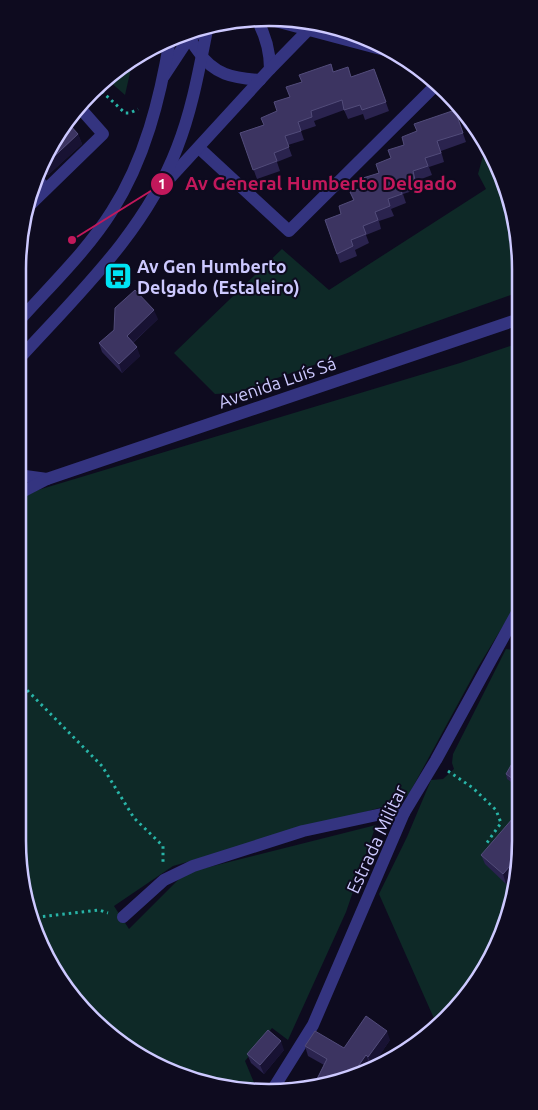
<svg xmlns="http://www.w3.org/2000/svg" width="538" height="1110" font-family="Ubuntu,sans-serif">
<rect width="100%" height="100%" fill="#0e0b1f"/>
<!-- green -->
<g fill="#0e2927">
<path d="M132,64L125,95L108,80Z"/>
<path d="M486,145L501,172L518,236L519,292L235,393L215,394L174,353L282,249L329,290L486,189L478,174Z"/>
<path d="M519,343L520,598L478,667L409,794L400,802L173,866L114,906L129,929L185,873L376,825L346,912L288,1040L272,1028L245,1061L255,1085L254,1089L220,1088L130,1050L70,994L31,922L18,841V496L460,363Z"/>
<path d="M506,649L520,651V841L501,937L458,1007L436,1023L379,894L407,837L431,780L443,779L454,769L452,763L453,754Z"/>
</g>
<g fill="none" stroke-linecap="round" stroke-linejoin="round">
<!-- path -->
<g stroke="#28b4a7" stroke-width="3" stroke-dasharray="2.5 4" stroke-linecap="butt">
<path d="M97,87L125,113H130L138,109"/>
<path d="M18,681L102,766L134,818L163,846V862"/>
<path d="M448,771L473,788L496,810L501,823L486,844"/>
<path d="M30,918L99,910L108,913"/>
</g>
<!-- minor -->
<g stroke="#343480" stroke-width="12">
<path d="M264,18L392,52"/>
<path d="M257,20C266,36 270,51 270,69"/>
<path d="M190,33C189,40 194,45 198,51C214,75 233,78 260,80"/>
<path d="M164,76L189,38L201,31"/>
<path d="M462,109L469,124L476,129"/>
<path d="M199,148L289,231L437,84"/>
<path d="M36,178L46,189"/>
<path d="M160,189L270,69L312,26"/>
<path d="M30,205L103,134L80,108"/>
<path d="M123,917L164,880L193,866L303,831L391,812L404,813"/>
<path d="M273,1089L313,1025L404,813L436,760L520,607"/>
</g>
<!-- tertiary -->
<g stroke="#343480" stroke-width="12">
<path d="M18,322C49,287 87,251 112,211C145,159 160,99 170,39"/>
<path d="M18,360C77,295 145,232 177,148C192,110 199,70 207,30"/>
<path d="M18,475L47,479"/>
<path d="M18,494L47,479L519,319"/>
</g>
</g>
<!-- wall -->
<g fill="#2a234e">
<path d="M331,64L334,72L351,77L374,69L389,111L365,120L363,114L348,119L344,110L314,121L316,126L301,131L304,140L288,145L292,156L277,162L280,171L257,179L240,133L264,125L290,97L302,82Z"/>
<path d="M455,110L466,142L441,151L444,162L429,167L432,175L416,181L419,189L403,194L406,203L391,209L394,216L379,221L381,229L366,235L369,243L355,250L357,256L340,263L325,220L341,214L353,200L350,192L366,186L417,131Z"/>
<path d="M69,124L78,134L82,144L48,175L40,167Z"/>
<path d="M158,319L133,343L140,356L122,373L102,352L99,343L114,330Z"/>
<path d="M520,764V788L507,779L506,774Z"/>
<path d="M520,841L514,875L506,884L485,864L481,855Z"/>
<path d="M390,1040L372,1066L370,1064L365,1071L313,1087L324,1065L308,1056L305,1046L344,1048Z"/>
<path d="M284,1050L264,1074L251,1063L247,1054Z"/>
</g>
<!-- shaded-wall -->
<g fill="#181233">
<path d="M78,134L82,144L48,175L44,166Z"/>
<path d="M154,310L158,319L130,345L127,336Z"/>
<path d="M137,347L140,356L122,373L119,364Z"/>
<path d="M517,858L514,875L506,884L503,874Z"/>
<path d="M387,1031L390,1040L372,1066L368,1057Z"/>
<path d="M281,1041L284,1050L264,1074L260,1065Z"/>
<path d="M366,1055L370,1064L365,1071L352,1075Z"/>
</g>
<!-- building -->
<g fill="#3c3461" stroke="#524c7a">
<path d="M331,64L333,72L348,67L351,77L374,69L386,102L362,110L360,105L344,110L342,100L311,111L312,117L298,122L301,131L285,136L289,147L274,153L277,161L253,170L240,133L264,125L261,118L277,111L274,102L290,97L286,87L302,82L299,75Z"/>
<path d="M455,110L463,133L437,141L441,153L425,158L428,166L413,171L415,180L400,185L402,194L388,199L390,206L375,212L378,220L363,226L366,234L351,240L353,246L337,254L325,220L341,214L339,206L354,200L350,192L367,186L363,178L379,173L376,164L391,158L388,150L404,145L402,137L417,131L414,124Z"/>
<path d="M69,124L78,134L44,166L42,164Z"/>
<path d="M135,290L154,310L127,336L137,347L119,364L99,343L114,330L115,308Z"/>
<path d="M514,760L520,764V784L506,774Z"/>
<path d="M520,810V841L517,858L503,874L481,855Z"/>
<path d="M366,1016L387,1031L368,1057L366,1055L352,1075L313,1087L327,1059L305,1046L315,1031L344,1048Z"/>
<path d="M268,1030L281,1041L260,1065L247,1054Z"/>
</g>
<!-- icons -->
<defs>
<g id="bus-square" transform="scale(1.4375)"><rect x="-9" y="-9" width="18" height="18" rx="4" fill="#00e4f4" stroke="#0e0b1f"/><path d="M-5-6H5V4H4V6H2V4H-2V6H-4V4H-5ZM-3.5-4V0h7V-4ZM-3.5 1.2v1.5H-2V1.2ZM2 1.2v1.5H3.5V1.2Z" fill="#111"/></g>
</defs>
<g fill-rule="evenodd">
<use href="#bus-square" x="118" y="276"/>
</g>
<g text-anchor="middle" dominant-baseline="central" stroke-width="4" stroke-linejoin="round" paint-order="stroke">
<!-- poi labels -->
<g font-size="18" font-weight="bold" fill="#cdc9ff" stroke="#0e0b1f" text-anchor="start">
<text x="137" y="266">Av Gen Humberto<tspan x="137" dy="21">Delgado (Estaleiro)</tspan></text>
</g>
<!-- street labels -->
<g font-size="18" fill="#cdc9ff" stroke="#0e0b1f">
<text transform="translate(277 382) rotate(-19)">Avenida Luís Sá</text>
<text transform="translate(376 839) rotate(-65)">Estrada Militar</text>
</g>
</g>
<!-- crop -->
<path d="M0 0H538V1110H0ZM269 26H269A243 243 0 0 1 512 269V841A243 243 0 0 1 269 1084H269A243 243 0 0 1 26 841V269A243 243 0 0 1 269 26Z" fill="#0e0b1f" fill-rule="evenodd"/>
<path fill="none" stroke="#cdc9ff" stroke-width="2.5" d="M269 26H269A243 243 0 0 1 512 269V841A243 243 0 0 1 269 1084H269A243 243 0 0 1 26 841V269A243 243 0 0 1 269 26Z"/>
<!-- callouts -->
<path fill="none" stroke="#c2185b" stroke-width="2" d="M72 240L162 184"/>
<g fill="#c2185b" stroke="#0e0b1f" stroke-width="2">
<circle cx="72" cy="240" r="5"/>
<circle cx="162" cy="184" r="12"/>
</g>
<g font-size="15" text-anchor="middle" font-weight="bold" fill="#fff">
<text x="162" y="189">1</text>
</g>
<g font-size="19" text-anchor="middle" font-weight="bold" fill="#c2185b" stroke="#0e0b1f" stroke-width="4" stroke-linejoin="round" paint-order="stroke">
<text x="321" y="190">Av General Humberto Delgado</text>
</g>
</svg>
